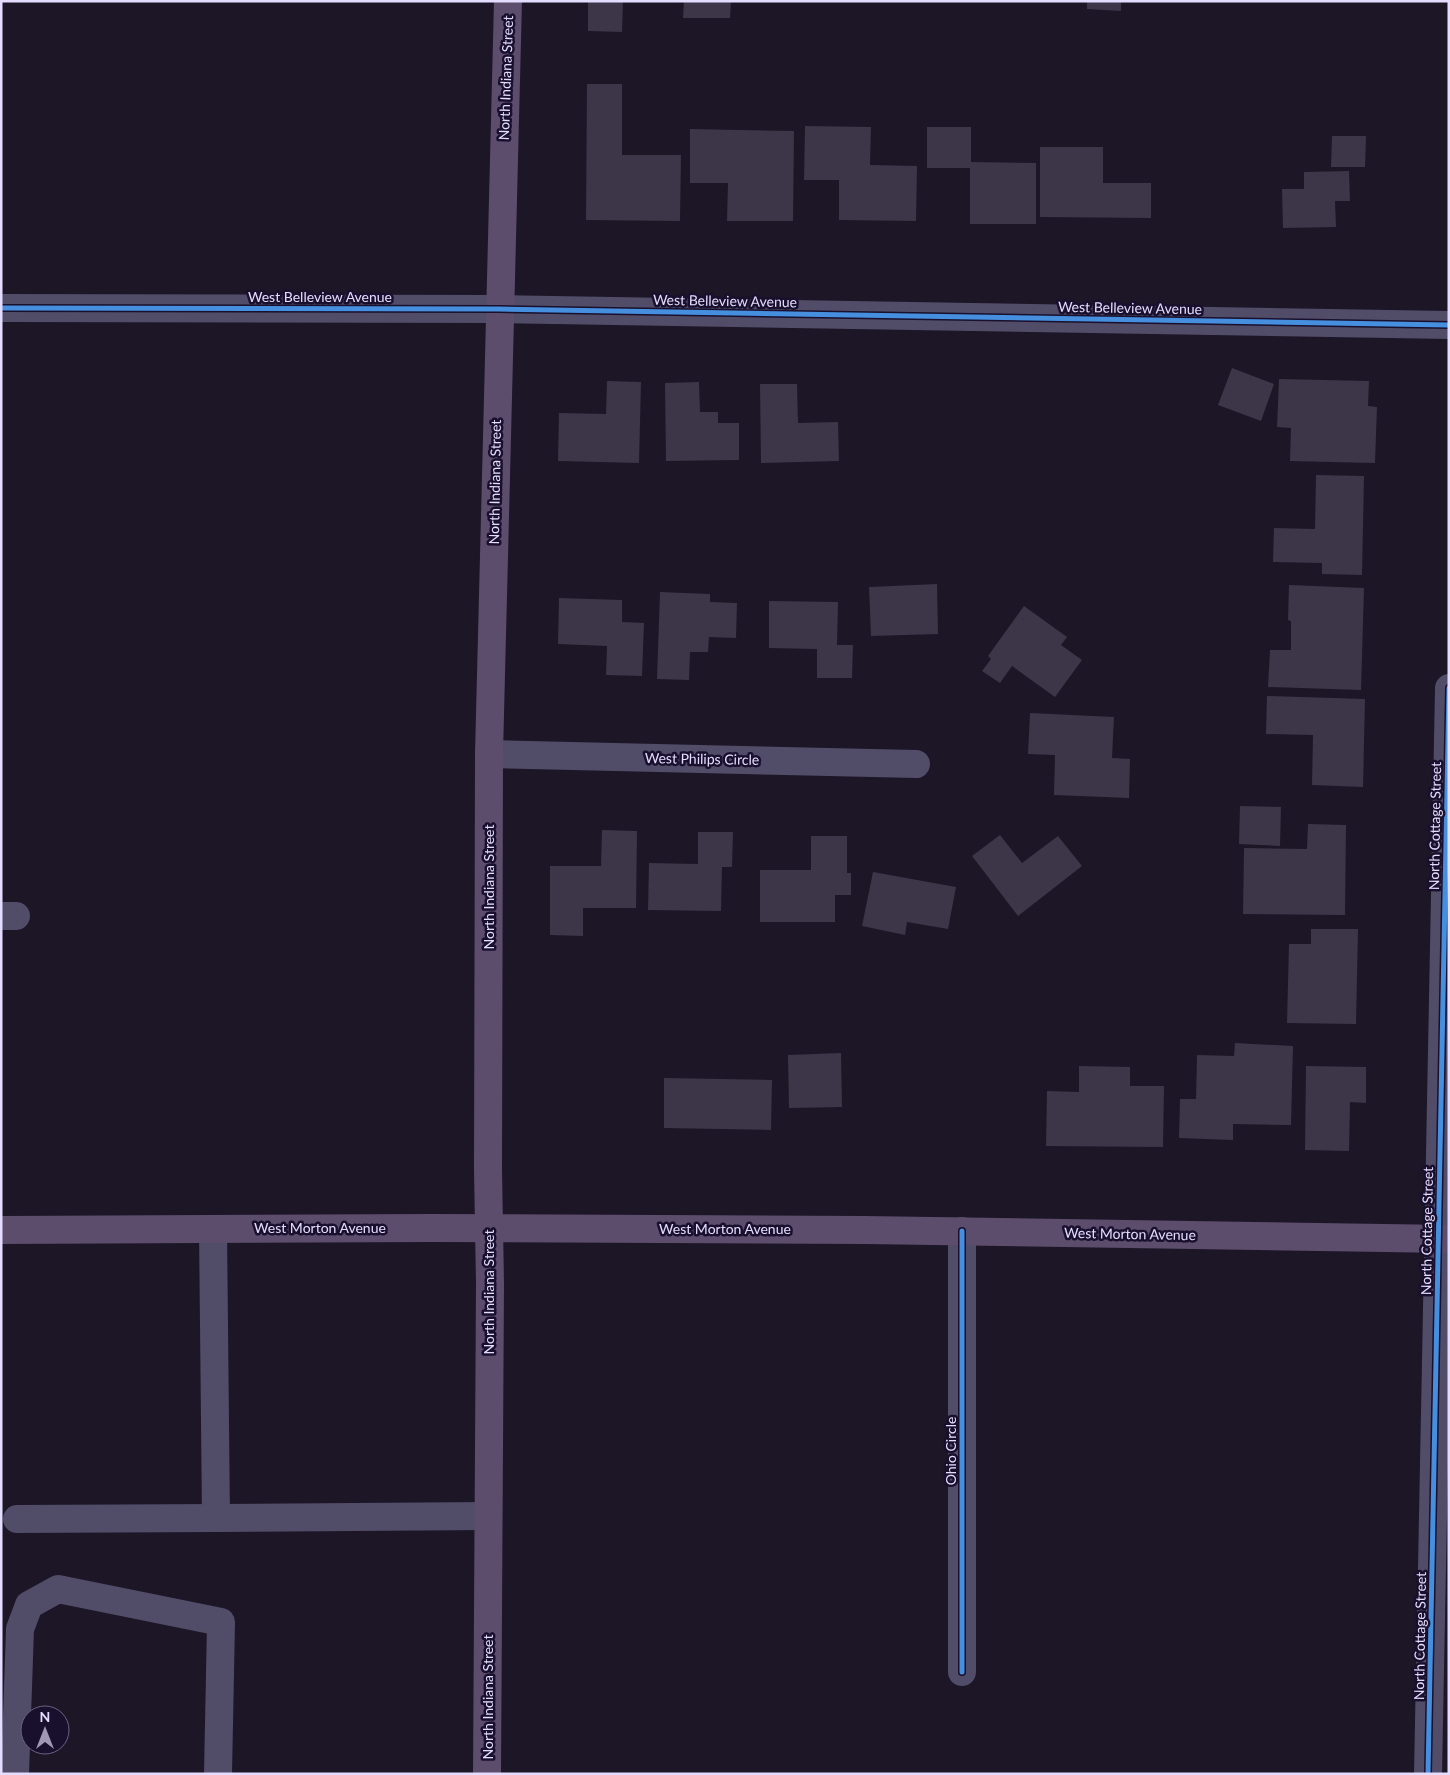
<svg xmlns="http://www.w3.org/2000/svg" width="1450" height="1775" font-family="Lato,sans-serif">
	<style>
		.building { fill: #3c3648 }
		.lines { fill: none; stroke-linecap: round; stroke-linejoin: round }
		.minor { stroke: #514c68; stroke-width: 28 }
		.major { stroke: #5c4d6c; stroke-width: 28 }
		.cycleway-casing { stroke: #19102d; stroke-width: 8 }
		.cycleway { stroke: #468fdf; stroke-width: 5 }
		.labels { text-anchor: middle; stroke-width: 5; stroke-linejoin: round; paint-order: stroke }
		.street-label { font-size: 14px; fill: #e5ddff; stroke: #19102d }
	</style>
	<rect width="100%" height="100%" fill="#1c1627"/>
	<!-- building -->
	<g class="building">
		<path d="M 588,1 L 623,1 L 622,32 L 588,31 Z"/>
		<path d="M 684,1 L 731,1 L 730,18 L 683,18 Z"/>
		<path d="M 1087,1 L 1121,1 L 1121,11 L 1087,9 Z"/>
		<path d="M 587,84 L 622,84 L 622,155 L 681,155 L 680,221 L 586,220 Z"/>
		<path d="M 805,126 L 871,127 L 870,165 L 917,166 L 916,221 L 839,220 L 839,180 L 804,180 Z"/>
		<path d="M 927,127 L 971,127 L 971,162 L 1036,163 L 1036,224 L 970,224 L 970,168 L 927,168 Z"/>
		<path d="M 690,129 L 794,131 L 793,221 L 727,221 L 728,183 L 690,183 Z"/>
		<path d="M 1332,136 L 1366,136 L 1365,167 L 1331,167 Z"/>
		<path d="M 1040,147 L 1103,147 L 1103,183 L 1151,183 L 1151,218 L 1040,217 Z"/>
		<path d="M 1349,171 L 1350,201 L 1335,201 L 1336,227 L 1283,228 L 1282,189 L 1304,189 L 1304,172 Z"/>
		<path d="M 1232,368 L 1274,384 L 1261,421 L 1218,405 Z"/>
		<path d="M 1279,379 L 1369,381 L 1368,406 L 1377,407 L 1375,463 L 1290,461 L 1291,428 L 1277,427 Z"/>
		<path d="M 607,381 L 641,382 L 639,463 L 558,461 L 559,413 L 606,414 Z"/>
		<path d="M 699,382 L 700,412 L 718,412 L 718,423 L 739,423 L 739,460 L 666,461 L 665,383 Z"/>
		<path d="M 760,384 L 797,384 L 798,423 L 838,422 L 839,461 L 761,463 Z"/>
		<path d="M 1316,475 L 1364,476 L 1362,575 L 1322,574 L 1322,563 L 1273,562 L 1274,528 L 1315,529 Z"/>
		<path d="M 937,584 L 938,634 L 871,636 L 869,587 Z"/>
		<path d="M 1289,585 L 1364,588 L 1361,690 L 1268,687 L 1270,650 L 1291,650 L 1291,621 L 1288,620 Z"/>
		<path d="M 660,592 L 710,594 L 710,602 L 737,603 L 736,638 L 709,637 L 708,652 L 690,652 L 689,680 L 657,679 Z"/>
		<path d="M 559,598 L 622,600 L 622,622 L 644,623 L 642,676 L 606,675 L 607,646 L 558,644 Z"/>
		<path d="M 769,601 L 838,602 L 837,645 L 853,645 L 852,678 L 817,678 L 817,649 L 769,648 Z"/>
		<path d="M 1024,606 L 1067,637 L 1061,645 L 1082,660 L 1055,697 L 1012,666 L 1000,683 L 982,671 L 991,659 L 988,656 Z"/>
		<path d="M 1267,696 L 1365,699 L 1363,787 L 1312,785 L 1313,735 L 1266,734 Z"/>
		<path d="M 1030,713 L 1114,717 L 1112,758 L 1130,759 L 1129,798 L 1054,795 L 1055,755 L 1028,754 Z"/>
		<path d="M 1240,806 L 1281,807 L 1280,846 L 1239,844 Z"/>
		<path d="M 1308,824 L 1346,825 L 1345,915 L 1243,914 L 1244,848 L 1307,849 Z"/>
		<path d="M 602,830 L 637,831 L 636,908 L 583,908 L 583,936 L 550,935 L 550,866 L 601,866 Z"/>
		<path d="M 698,832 L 733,832 L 732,867 L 722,867 L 721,911 L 648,910 L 649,863 L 698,864 Z"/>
		<path d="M 1000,835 L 1022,863 L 1058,836 L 1082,866 L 1018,916 L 972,856 Z"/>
		<path d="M 811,836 L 847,836 L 847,873 L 851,873 L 851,895 L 835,895 L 835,922 L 760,922 L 760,870 L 811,870 Z"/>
		<path d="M 873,872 L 956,887 L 948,929 L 907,922 L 905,935 L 862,926 Z"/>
		<path d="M 1311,929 L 1358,929 L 1356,1024 L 1287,1023 L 1289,944 L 1311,944 Z"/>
		<path d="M 1235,1043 L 1293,1046 L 1291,1125 L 1233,1124 L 1233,1140 L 1179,1138 L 1180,1099 L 1196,1099 L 1197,1055 L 1234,1056 Z"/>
		<path d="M 841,1053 L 842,1107 L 789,1108 L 788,1055 Z"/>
		<path d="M 1079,1066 L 1130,1067 L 1130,1086 L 1164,1086 L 1163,1147 L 1046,1146 L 1047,1091 L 1079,1092 Z"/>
		<path d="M 1306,1066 L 1366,1067 L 1366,1103 L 1350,1102 L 1349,1151 L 1305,1150 Z"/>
		<path d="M 664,1078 L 772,1080 L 771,1130 L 664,1128 Z"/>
	</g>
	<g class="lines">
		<!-- minor -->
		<g class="minor">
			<path d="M 1,308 L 499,309 L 1449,325"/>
			<path d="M 489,754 L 916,764"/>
			<path d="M 1,916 L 16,916"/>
			<path d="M 213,1229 L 216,1518 L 488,1516"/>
			<path d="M 962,1231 L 962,1672"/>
			<path d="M 17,1519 L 216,1518"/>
			<path d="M 15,1774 L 20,1629 L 29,1605 L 58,1589 L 221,1622 L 218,1774"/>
			<path d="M 1428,1774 L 1449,688"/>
		</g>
		<!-- major -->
		<g class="major">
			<path d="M 1,1230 L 431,1228 L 865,1230 L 1449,1239"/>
			<path d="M 487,1774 L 490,1284 L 488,1169 L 489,754 L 508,1"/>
		</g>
		<!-- cycleway casing -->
		<g class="cycleway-casing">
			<g id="cycleway">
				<path d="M 1,308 L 499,309 L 1449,325"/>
				<path d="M 962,1231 L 962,1672"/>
				<path d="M 1428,1774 L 1449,688"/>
			</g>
		</g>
		<!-- cycleway -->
		<use href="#cycleway" class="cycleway"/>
	</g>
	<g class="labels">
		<!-- street labels -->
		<g class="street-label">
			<text transform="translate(506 78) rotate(-88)" y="5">North Indiana Street</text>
			<text x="320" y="302">West Belleview Avenue</text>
			<text transform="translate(725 301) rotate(1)" y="5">West Belleview Avenue</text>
			<text transform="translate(1130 308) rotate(1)" y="5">West Belleview Avenue</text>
			<text transform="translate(495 482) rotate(-89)" y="5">North Indiana Street</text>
			<text transform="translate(702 759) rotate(1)" y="5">West Philips Circle</text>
			<text transform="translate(1435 826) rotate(-89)" y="5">North Cottage Street</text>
			<text transform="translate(489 887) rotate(-90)" y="5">North Indiana Street</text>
			<text x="320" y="1233">West Morton Avenue</text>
			<text x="725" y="1234">West Morton Avenue</text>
			<text transform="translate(1427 1231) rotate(-89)" y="5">North Cottage Street</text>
			<text transform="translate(1130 1234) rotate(1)" y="5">West Morton Avenue</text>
			<text transform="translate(489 1292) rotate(-90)" y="5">North Indiana Street</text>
			<text transform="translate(951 1451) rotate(-90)" y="5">Ohio Circle</text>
			<text transform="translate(1420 1636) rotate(-89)" y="5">North Cottage Street</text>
			<text transform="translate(488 1697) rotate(-90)" y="5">North Indiana Street</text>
		</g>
	</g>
	<!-- border -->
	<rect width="1450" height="1775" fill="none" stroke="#e5ddff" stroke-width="5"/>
	<!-- north arrow -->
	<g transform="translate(45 1730)"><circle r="24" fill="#19102d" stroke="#6b6281"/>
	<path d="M0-4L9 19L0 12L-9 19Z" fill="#9f97b3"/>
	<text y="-8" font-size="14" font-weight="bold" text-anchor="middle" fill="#e5ddff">N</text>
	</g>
</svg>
